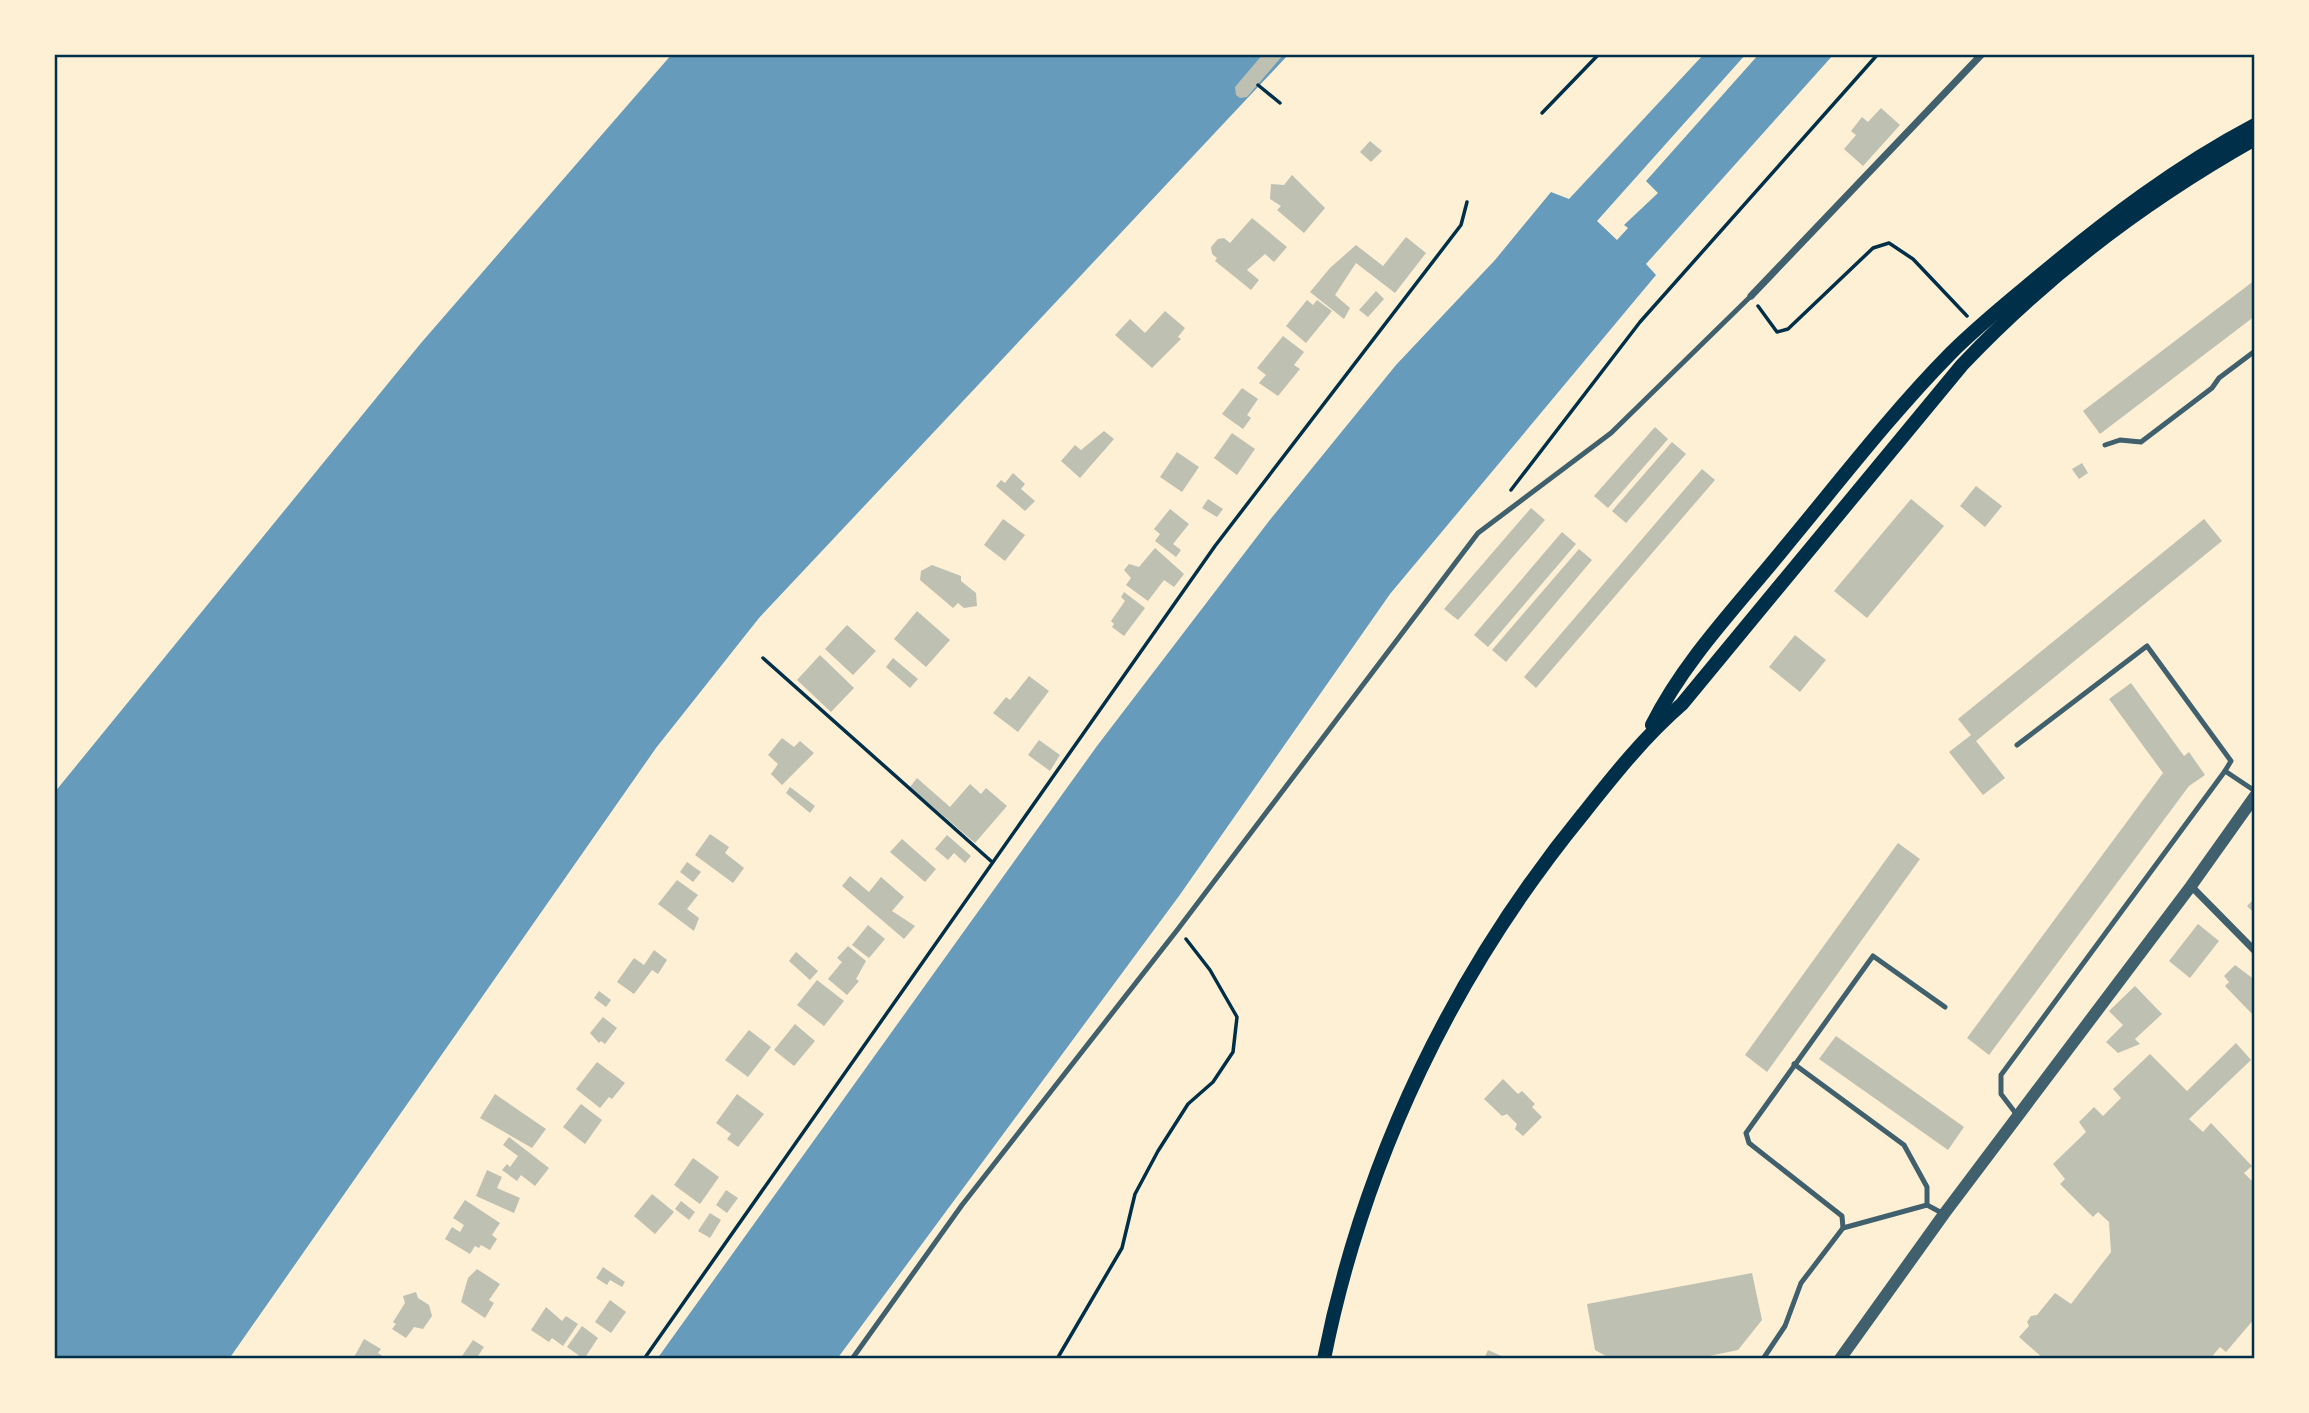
<svg xmlns="http://www.w3.org/2000/svg" width="2309" height="1413" font-family="'Noto Serif',serif">
	<style>
		.water { fill: #669bbc }
		.building { fill: #bec0b2 }
		.lines { fill: none; stroke-linecap: round; stroke-linejoin: round }
		.path { stroke: #003049; stroke-width: 3.5 }
		.service { stroke: #3f606c; stroke-width: 5 }
		.minor { stroke: #3f606c; stroke-width: 7 }
		.tertiary { stroke: #3f606c; stroke-width: 12 }
		.secondary { stroke: #003049; stroke-width: 14 }
		.neatline { fill: none; stroke: #003049; stroke-width: 2.5 }
	</style>
	<rect width="100%" height="100%" fill="#fdf0d5"/>
	<!-- water -->
	<g class="water">
		<path d="M 672,54 L 1289,54 L 759,618 L 656,748 L 229,1359 L 54,1359 L 54,793 L 421,343 Z"/>
		<path d="M 1704,54 L 1746,54 L 1597,221 L 1617,240 L 1628,228 L 1624,225 L 1658,193 L 1646,181 L 1759,54 L 1834,54 L 1646,264 L 1656,275 L 1390,594 L 1179,896 L 837,1359 L 657,1359 L 1097,746 L 1269,521 L 1396,365 L 1495,260 L 1551,192 L 1569,199 Z"/>
	</g>
	<!-- building -->
	<g class="building">
		<path d="M 1263,54 L 1284,54 L 1247,97 L 1240,98 L 1236,95 L 1235,87 Z"/>
		<path d="M 1881,108 L 1900,125 L 1863,166 L 1844,149 L 1856,135 L 1851,131 L 1862,117 L 1868,122 Z"/>
		<path d="M 1370,141 L 1382,151 L 1371,162 L 1360,152 Z"/>
		<path d="M 1292,175 L 1325,208 L 1304,233 L 1277,210 L 1281,206 L 1270,199 L 1271,184 L 1284,185 Z"/>
		<path d="M 1252,218 L 1287,247 L 1274,262 L 1265,254 L 1247,270 L 1259,280 L 1251,290 L 1215,261 L 1217,258 L 1212,254 L 1211,247 L 1218,239 L 1224,238 L 1230,243 Z"/>
		<path d="M 1406,237 L 1426,253 L 1395,293 L 1356,263 L 1335,295 L 1350,308 L 1344,319 L 1310,292 L 1330,268 L 1356,245 L 1383,266 Z"/>
		<path d="M 2255,280 L 2255,316 L 2100,434 L 2083,411 Z"/>
		<path d="M 1376,291 L 1384,299 L 1368,317 L 1359,310 Z"/>
		<path d="M 1307,300 L 1313,305 L 1317,300 L 1332,311 L 1306,343 L 1286,326 Z"/>
		<path d="M 1165,311 L 1185,328 L 1178,337 L 1181,339 L 1152,368 L 1115,335 L 1130,319 L 1145,333 Z"/>
		<path d="M 1283,336 L 1304,352 L 1294,365 L 1300,369 L 1278,396 L 1259,383 L 1266,375 L 1257,368 Z"/>
		<path d="M 1242,388 L 1258,399 L 1247,415 L 1251,418 L 1243,429 L 1222,414 Z"/>
		<path d="M 1655,427 L 1668,439 L 1608,508 L 1594,496 Z"/>
		<path d="M 1104,431 L 1114,439 L 1080,478 L 1061,461 L 1075,445 L 1081,450 Z"/>
		<path d="M 1232,433 L 1255,449 L 1237,475 L 1214,458 Z"/>
		<path d="M 1672,442 L 1686,454 L 1626,523 L 1612,511 Z"/>
		<path d="M 1177,452 L 1199,467 L 1182,492 L 1160,477 Z"/>
		<path d="M 2082,463 L 2088,473 L 2079,479 L 2072,469 Z"/>
		<path d="M 1702,469 L 1715,480 L 1536,688 L 1524,677 Z"/>
		<path d="M 1013,473 L 1025,484 L 1021,489 L 1035,501 L 1025,511 L 996,486 L 1001,480 L 1005,483 Z"/>
		<path d="M 1976,486 L 2002,506 L 1985,527 L 1960,506 Z"/>
		<path d="M 1208,499 L 1223,509 L 1217,517 L 1202,508 Z"/>
		<path d="M 1911,499 L 1944,526 L 1867,618 L 1834,591 Z"/>
		<path d="M 1531,508 L 1545,520 L 1458,620 L 1444,609 Z"/>
		<path d="M 1170,509 L 1189,524 L 1173,544 L 1181,550 L 1176,557 L 1155,541 L 1160,534 L 1154,529 Z"/>
		<path d="M 1003,519 L 1025,535 L 1005,561 L 984,545 Z"/>
		<path d="M 2204,519 L 2222,541 L 1976,741 L 2005,778 L 1983,795 L 1949,752 L 1971,735 L 1958,719 Z"/>
		<path d="M 1562,532 L 1576,544 L 1488,647 L 1474,635 Z"/>
		<path d="M 1155,548 L 1184,574 L 1174,587 L 1164,580 L 1148,601 L 1126,585 L 1131,578 L 1124,570 L 1129,564 L 1139,567 Z"/>
		<path d="M 1579,549 L 1592,560 L 1506,662 L 1492,650 Z"/>
		<path d="M 932,565 L 961,576 L 961,581 L 976,593 L 977,606 L 964,608 L 958,603 L 953,608 L 920,580 L 921,571 Z"/>
		<path d="M 1124,592 L 1145,608 L 1124,636 L 1112,627 L 1114,624 L 1111,621 L 1125,601 L 1121,597 Z"/>
		<path d="M 917,611 L 950,640 L 926,667 L 894,639 Z"/>
		<path d="M 847,625 L 876,651 L 853,675 L 825,649 Z"/>
		<path d="M 1795,635 L 1826,660 L 1800,692 L 1769,667 Z"/>
		<path d="M 820,655 L 854,688 L 831,712 L 797,680 Z"/>
		<path d="M 893,658 L 918,679 L 910,688 L 886,667 Z"/>
		<path d="M 1029,676 L 1049,691 L 1018,732 L 993,713 L 1006,697 L 1010,700 Z"/>
		<path d="M 2131,683 L 2184,756 L 2189,752 L 2205,775 L 2189,786 L 1989,1055 L 1967,1038 L 2163,773 L 2109,699 Z"/>
		<path d="M 782,738 L 794,747 L 800,741 L 814,753 L 782,785 L 771,774 L 778,764 L 768,755 Z"/>
		<path d="M 1039,740 L 1060,755 L 1050,771 L 1028,755 Z"/>
		<path d="M 917,778 L 950,807 L 970,784 L 981,794 L 986,788 L 1007,806 L 975,843 L 910,787 Z"/>
		<path d="M 790,787 L 815,806 L 810,813 L 786,793 Z"/>
		<path d="M 710,834 L 729,847 L 725,853 L 744,868 L 733,883 L 695,855 Z"/>
		<path d="M 947,835 L 971,856 L 965,863 L 954,853 L 948,860 L 935,849 Z"/>
		<path d="M 902,839 L 936,869 L 925,882 L 890,852 Z"/>
		<path d="M 1898,843 L 1920,859 L 1767,1072 L 1745,1055 Z"/>
		<path d="M 687,862 L 701,872 L 693,882 L 680,872 Z"/>
		<path d="M 850,876 L 869,892 L 881,877 L 904,897 L 892,911 L 915,926 L 904,939 L 842,886 Z"/>
		<path d="M 677,880 L 698,895 L 687,909 L 699,918 L 694,931 L 658,904 Z"/>
		<path d="M 2255,898 L 2255,914 L 2247,906 Z"/>
		<path d="M 2198,924 L 2219,941 L 2190,978 L 2169,961 Z"/>
		<path d="M 868,925 L 885,939 L 869,958 L 852,945 Z"/>
		<path d="M 848,946 L 866,961 L 856,979 L 859,981 L 847,995 L 828,979 L 842,962 L 837,958 Z"/>
		<path d="M 654,950 L 667,960 L 658,974 L 652,970 L 634,994 L 617,982 L 634,958 L 644,965 Z"/>
		<path d="M 796,952 L 818,971 L 810,980 L 789,961 Z"/>
		<path d="M 2235,965 L 2255,980 L 2255,1017 L 2225,986 L 2229,982 L 2224,976 Z"/>
		<path d="M 817,980 L 844,1001 L 824,1026 L 797,1005 Z"/>
		<path d="M 2135,986 L 2162,1014 L 2135,1039 L 2140,1044 L 2118,1053 L 2106,1042 L 2123,1025 L 2109,1011 Z"/>
		<path d="M 599,991 L 611,1000 L 606,1007 L 594,998 Z"/>
		<path d="M 603,1017 L 617,1028 L 605,1044 L 601,1041 L 599,1043 L 590,1033 Z"/>
		<path d="M 795,1024 L 815,1041 L 794,1066 L 774,1050 Z"/>
		<path d="M 749,1030 L 771,1047 L 748,1077 L 725,1060 Z"/>
		<path d="M 1836,1036 L 1964,1127 L 1948,1150 L 1819,1059 Z"/>
		<path d="M 2236,1043 L 2251,1060 L 2189,1119 L 2203,1132 L 2211,1123 L 2252,1166 L 2244,1173 L 2255,1184 L 2255,1318 L 2226,1352 L 2220,1347 L 2210,1359 L 2044,1359 L 2019,1337 L 2029,1326 L 2027,1322 L 2031,1316 L 2037,1315 L 2055,1293 L 2071,1304 L 2111,1252 L 2109,1222 L 2098,1212 L 2093,1217 L 2060,1184 L 2065,1179 L 2053,1164 L 2086,1132 L 2079,1122 L 2094,1107 L 2103,1116 L 2121,1098 L 2113,1089 L 2150,1054 L 2187,1091 Z"/>
		<path d="M 597,1062 L 625,1083 L 612,1099 L 609,1097 L 600,1108 L 576,1089 Z"/>
		<path d="M 1503,1079 L 1518,1094 L 1522,1091 L 1535,1104 L 1532,1107 L 1542,1117 L 1523,1136 L 1515,1129 L 1517,1124 L 1507,1114 L 1502,1116 L 1484,1099 Z"/>
		<path d="M 495,1094 L 546,1129 L 532,1148 L 480,1118 Z"/>
		<path d="M 737,1094 L 764,1114 L 738,1147 L 727,1139 L 731,1134 L 716,1123 Z"/>
		<path d="M 581,1104 L 602,1120 L 585,1144 L 563,1127 Z"/>
		<path d="M 509,1137 L 549,1168 L 535,1186 L 521,1175 L 517,1181 L 502,1170 L 507,1164 L 510,1167 L 518,1156 L 503,1145 Z"/>
		<path d="M 693,1158 L 719,1177 L 700,1204 L 674,1185 Z"/>
		<path d="M 487,1170 L 502,1177 L 497,1188 L 520,1198 L 514,1213 L 476,1196 Z"/>
		<path d="M 726,1190 L 738,1198 L 727,1213 L 716,1205 Z"/>
		<path d="M 652,1194 L 674,1212 L 655,1234 L 634,1216 Z"/>
		<path d="M 465,1200 L 500,1223 L 492,1235 L 497,1239 L 490,1250 L 481,1245 L 479,1248 L 475,1246 L 470,1254 L 445,1239 L 452,1227 L 460,1232 L 464,1225 L 453,1218 Z"/>
		<path d="M 681,1201 L 695,1212 L 689,1220 L 675,1209 Z"/>
		<path d="M 710,1213 L 721,1220 L 710,1238 L 698,1231 Z"/>
		<path d="M 603,1267 L 625,1282 L 622,1287 L 610,1280 L 607,1285 L 596,1278 Z"/>
		<path d="M 477,1269 L 500,1284 L 489,1300 L 494,1303 L 485,1318 L 461,1302 L 468,1278 Z"/>
		<path d="M 1752,1273 L 1762,1320 L 1738,1350 L 1695,1359 L 1611,1359 L 1595,1350 L 1587,1304 Z"/>
		<path d="M 416,1292 L 418,1298 L 429,1305 L 432,1316 L 423,1329 L 414,1327 L 406,1338 L 392,1329 L 396,1324 L 393,1322 L 405,1303 L 403,1296 Z"/>
		<path d="M 610,1300 L 626,1312 L 611,1333 L 595,1322 Z"/>
		<path d="M 546,1307 L 562,1321 L 566,1316 L 578,1324 L 563,1346 L 552,1338 L 549,1342 L 531,1330 Z"/>
		<path d="M 582,1326 L 598,1338 L 584,1359 L 567,1347 Z"/>
		<path d="M 364,1339 L 381,1349 L 378,1353 L 387,1359 L 353,1359 Z"/>
		<path d="M 473,1340 L 484,1347 L 476,1359 L 460,1359 Z"/>
		<path d="M 1488,1350 L 1508,1359 L 1484,1359 Z"/>
	</g>
	<g class="lines">
		<!-- path -->
		<g class="path">
			<path d="M 1258,85 L 1280,103"/>
			<path d="M 1542,113 L 1599,54"/>
			<path d="M 1758,306 L 1777,332 L 1788,329 L 1873,248 L 1889,243 L 1913,259 L 1967,316"/>
			<path d="M 1511,490 L 1640,322 L 1878,54"/>
			<path d="M 763,658 L 991,861"/>
			<path d="M 644,1359 L 1215,546 L 1461,225 L 1467,202"/>
			<path d="M 1057,1359 L 1122,1248 L 1135,1194 L 1158,1151 L 1188,1104 L 1213,1082 L 1233,1052 L 1237,1017 L 1210,970 L 1186,939"/>
			<path d="M 2253,1359 L 2255,1357"/>
		</g>
		<!-- service -->
		<g class="service">
			<path d="M 2105,445 L 2120,440 L 2141,442 L 2212,388 L 2219,378 L 2255,351"/>
			<path d="M 2017,745 L 2147,646 L 2231,761 L 2225,771 L 2255,791"/>
			<path d="M 1794,1064 L 1904,1145 L 1927,1187 L 1927,1205"/>
			<path d="M 2017,1115 L 2001,1094 L 2001,1075 L 2225,771"/>
			<path d="M 1843,1228 L 1842,1216 L 1749,1143 L 1746,1133 L 1873,956 L 1945,1007"/>
			<path d="M 852,1359 L 962,1205 L 1178,929 L 1478,533 L 1611,433 L 1751,296"/>
			<path d="M 1763,1359 L 1785,1326 L 1801,1283 L 1843,1228 L 1927,1205 L 1942,1213"/>
		</g>
		<!-- minor -->
		<g class="minor">
			<path d="M 1751,296 L 1982,54"/>
			<path d="M 2191,886 L 2255,951"/>
		</g>
		<!-- tertiary -->
		<path class="tertiary" d="M 1840,1359 L 1944,1214 L 2191,886 L 2255,796"/>
		<!-- secondary -->
		<g class="secondary">
			<path d="M 1652,725 C 1685,659 1739,604 1785,547 C 1839,482 1891,414 1950,354 C 1978,326 2008,302 2038,277 C 2106,220 2177,166 2255,125"/>
			<path d="M 1324,1359 C 1364,1158 1454,972 1583,814 C 1614,775 1644,737 1682,704 L 1962,365 C 2047,275 2147,200 2255,139"/>
		</g>
	</g>
	<!-- border -->
	<rect width="2309" height="1413" fill="none" stroke="#fdf0d5" stroke-width="112"/>
	<rect x="56" y="56" width="2197" height="1301" class="neatline"/>
</svg>
